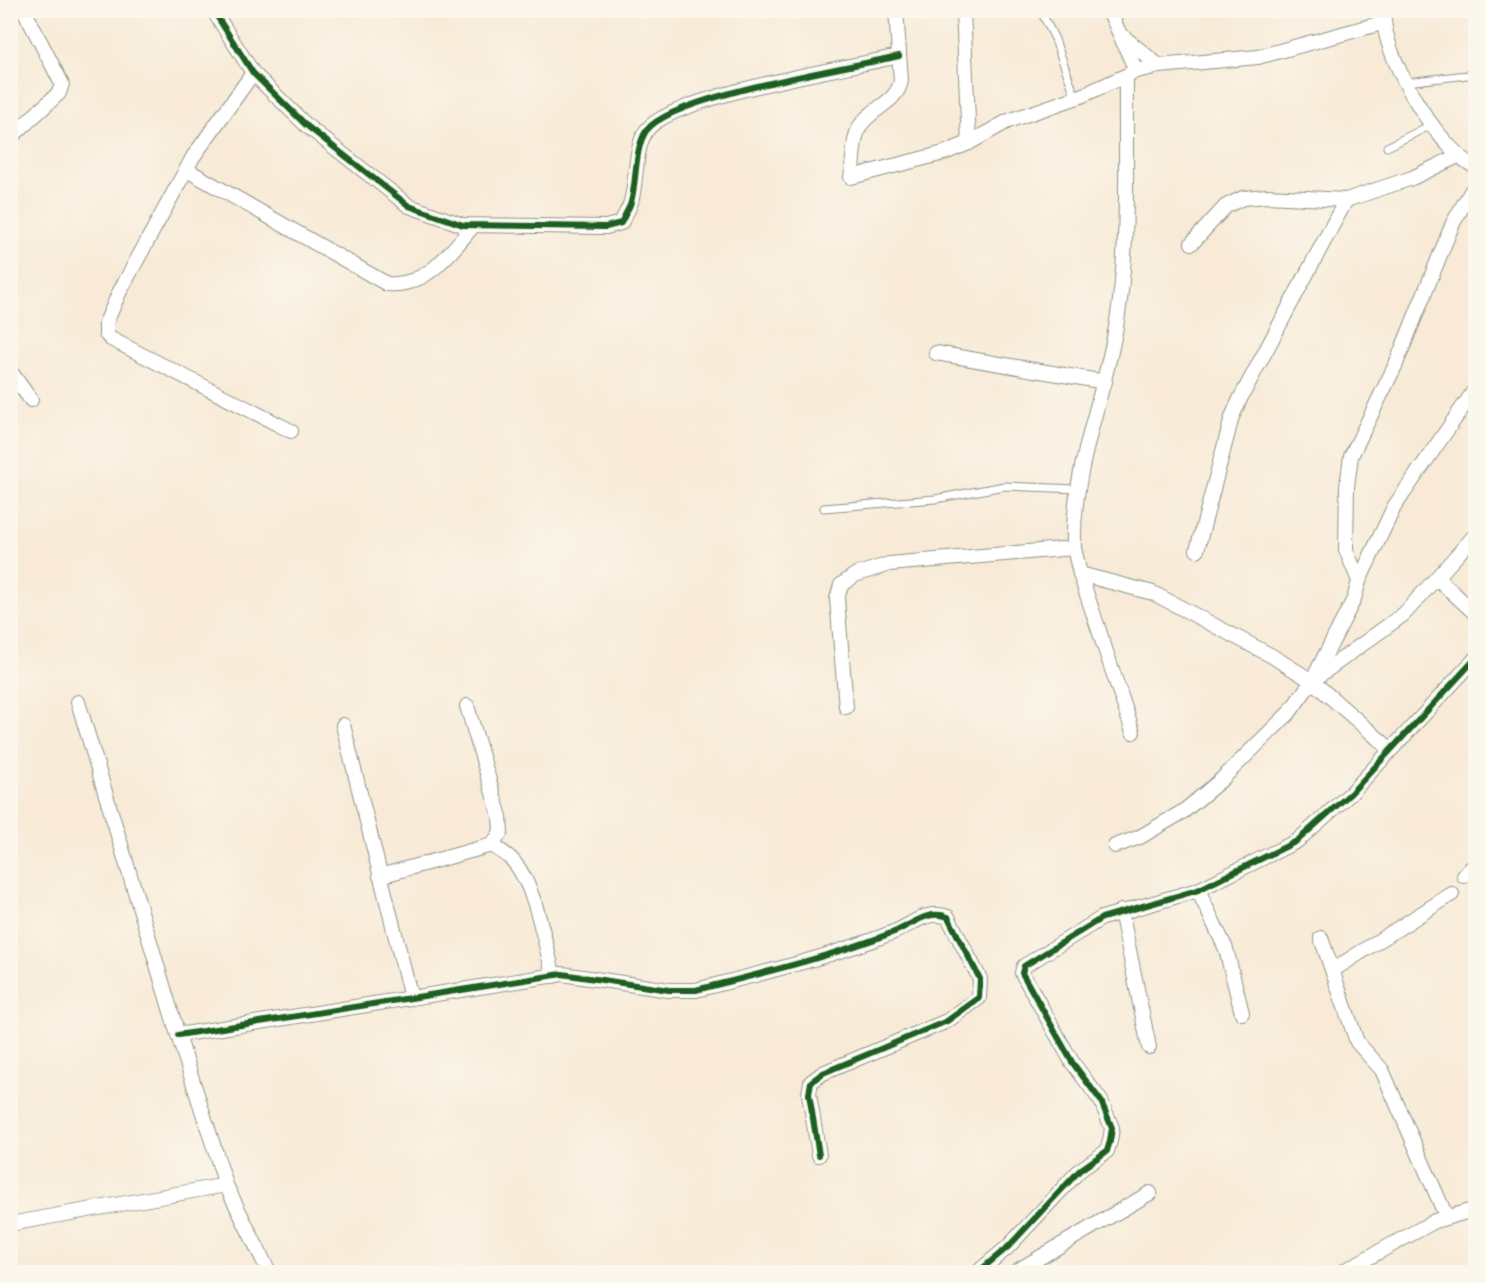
<svg xmlns="http://www.w3.org/2000/svg" width="1486" height="1283" font-family="Mynerve,sans-serif">
	<style>
		.lines { fill: none; stroke-linecap: round; stroke-linejoin: round }
		.lane-casing { stroke: #8c9486; stroke-width: 9 }
		.street-casing { stroke: #8c9486; stroke-width: 16 }
		.lane { stroke: #fff; stroke-width: 7 }
		.street { stroke: #fff; stroke-width: 14 }
		.cycleway-casing { stroke: #fbf7ec; stroke-width: 10 }
		.cycleway { stroke: #1b5e20; stroke-width: 6 }
	</style>
	<rect width="100%" height="100%" fill="#fbf7ec"/>
	<filter id="ink" filterUnits="userSpaceOnUse"><feTurbulence type="fractalNoise" baseFrequency=".0167" numOctaves="2"/><feDisplacementMap in="SourceGraphic" scale="12" xChannelSelector="R" yChannelSelector="G"/><feConvolveMatrix kernelMatrix="1 2 1 2 8 2 1 2 1" color-interpolation-filters="sRGB"/></filter>
	<filter id="wash" filterUnits="userSpaceOnUse"><feTurbulence type="fractalNoise" baseFrequency=".008" numOctaves="4" result="noise"/><feDisplacementMap in="SourceGraphic" scale="24" xChannelSelector="R" yChannelSelector="G"/><feGaussianBlur stdDeviation="1.35" result="paint"/><feColorMatrix in="noise" values="0 0 0 0 0 0 0 0 0 0 0 0 0 0 0 0 0 1.4 0 .05"/><feComposite in="paint" operator="in"/></filter>
	<g filter="url(#wash)">
		<rect width="100%" height="100%" fill="#f8ead7"/>
	</g>
	<g filter="url(#ink)">
		<g class="lines">
			<!-- lane casing -->
			<g class="lane-casing">
				<g id="lane">
					<path d="M 1040,10 L 1054,37 L 1076,98"/>
					<path d="M 1406,82 L 1476,74"/>
					<path d="M 1387,147 L 1433,124"/>
					<path d="M 824,508 L 935,499 L 1004,486 L 1078,489"/>
				</g>
			</g>
			<!-- street casing -->
			<g class="street-casing">
				<g id="street">
					<path d="M 213,10 L 253,73 L 307,126 L 409,206 L 463,225 L 606,227 L 621,223 C 624,216 629,209 631,202 C 637,181 634,150 646,131 C 670,96 852,67 899,56"/>
					<path d="M 896,10 L 901,81 C 896,104 872,107 860,126 C 852,140 854,161 851,177 L 944,153 L 969,143 L 1008,121 L 1081,96 L 1136,71 L 1159,66 L 1258,57 L 1382,23"/>
					<path d="M 963,10 L 969,143"/>
					<path d="M 1109,10 L 1136,71"/>
					<path d="M 1384,10 C 1379,52 1438,150 1476,167"/>
					<path d="M 1121,35 L 1159,66"/>
					<path d="M 253,73 L 193,157 L 119,293 L 106,323 L 106,334 L 111,339 L 291,431"/>
					<path d="M 10,138 L 59,93 L 62,84 L 24,10"/>
					<path d="M 187,170 L 387,284 C 426,288 450,253 473,226"/>
					<path d="M 1192,243 L 1226,206 L 1243,198 L 1267,196 L 1346,200 L 1412,178 L 1458,156"/>
					<path d="M 936,353 L 1105,382"/>
					<path d="M 10,371 L 31,400"/>
					<path d="M 1074,548 L 1080,574 L 1133,732"/>
					<path d="M 1197,550 L 1232,417 L 1240,399 L 1346,200"/>
					<path d="M 1080,574 L 1153,593 L 1272,656 L 1312,681 L 1390,749"/>
					<path d="M 1437,578 L 1476,614"/>
					<path d="M 1359,581 L 1394,507 L 1476,388"/>
					<path d="M 1313,680 L 1404,614 L 1476,534"/>
					<path d="M 78,702 L 178,1035 L 226,1185 L 269,1272"/>
					<path d="M 846,707 L 837,599 L 841,585 L 855,575 L 889,564 L 1074,548 C 1071,470 1105,397 1117,321 C 1130,241 1125,157 1126,76"/>
					<path d="M 343,725 L 411,998"/>
					<path d="M 492,845 C 499,850 508,855 514,862 C 536,888 544,942 554,976"/>
					<path d="M 1115,846 L 1140,837 L 1184,811 L 1221,780 L 1289,713 L 1312,681 L 1354,599 L 1359,581 L 1346,550 L 1347,486 L 1351,456 L 1396,364 L 1453,223 L 1476,183"/>
					<path d="M 380,876 L 492,845 L 501,832 L 500,817 L 467,706"/>
					<path d="M 1464,876 L 1476,863"/>
					<path d="M 1198,890 L 1226,949 L 1242,1013"/>
					<path d="M 1121,911 L 1149,1047"/>
					<path d="M 1321,938 L 1357,1042 L 1382,1070 L 1446,1216"/>
					<path d="M 1333,970 L 1452,894"/>
					<path d="M 178,1035 L 562,974 L 669,990 L 696,990 C 763,973 830,957 894,932 C 913,924 928,909 948,917 L 980,979 L 979,998 L 947,1021 L 823,1073 L 811,1082 L 809,1094 L 819,1155"/>
					<path d="M 10,1224 L 226,1185"/>
					<path d="M 978,1272 L 1008,1247 L 1080,1170 L 1107,1151 L 1110,1141 L 1112,1128 L 1101,1101 L 1072,1062 L 1022,973 L 1024,966 L 1102,918 L 1198,890 L 1297,841 L 1351,793 L 1476,658"/>
					<path d="M 1015,1272 L 1150,1193"/>
					<path d="M 1342,1272 L 1435,1221 L 1476,1209"/>
				</g>
			</g>
			<!-- lane -->
			<use href="#lane" class="lane"/>
			<!-- street -->
			<use href="#street" class="street"/>
			<!-- cycleway casing -->
			<g class="cycleway-casing">
				<g id="cycleway">
					<path d="M 213,10 L 253,73 L 307,126 L 409,206 L 463,225 L 606,227 L 621,223 C 624,216 629,209 631,202 C 637,181 634,150 646,131 C 670,96 852,67 899,56"/>
					<path d="M 178,1035 L 562,974 L 669,990 L 696,990 C 763,973 830,957 894,932 C 913,924 928,909 948,917 L 980,979 L 979,998 L 947,1021 L 823,1073 L 811,1082 L 809,1094 L 819,1155"/>
					<path d="M 978,1272 L 1008,1247 L 1080,1170 L 1107,1151 L 1110,1141 L 1112,1128 L 1101,1101 L 1072,1062 L 1022,973 L 1024,966 L 1102,918 L 1198,890 L 1297,841 L 1351,793 L 1476,658"/>
				</g>
			</g>
			<!-- cycleway -->
			<use href="#cycleway" class="cycleway"/>
		</g>
	</g>
	<!-- margin -->
	<rect width="1486" height="1283" fill="none" stroke="#fbf7ec" stroke-width="36"/>
</svg>
